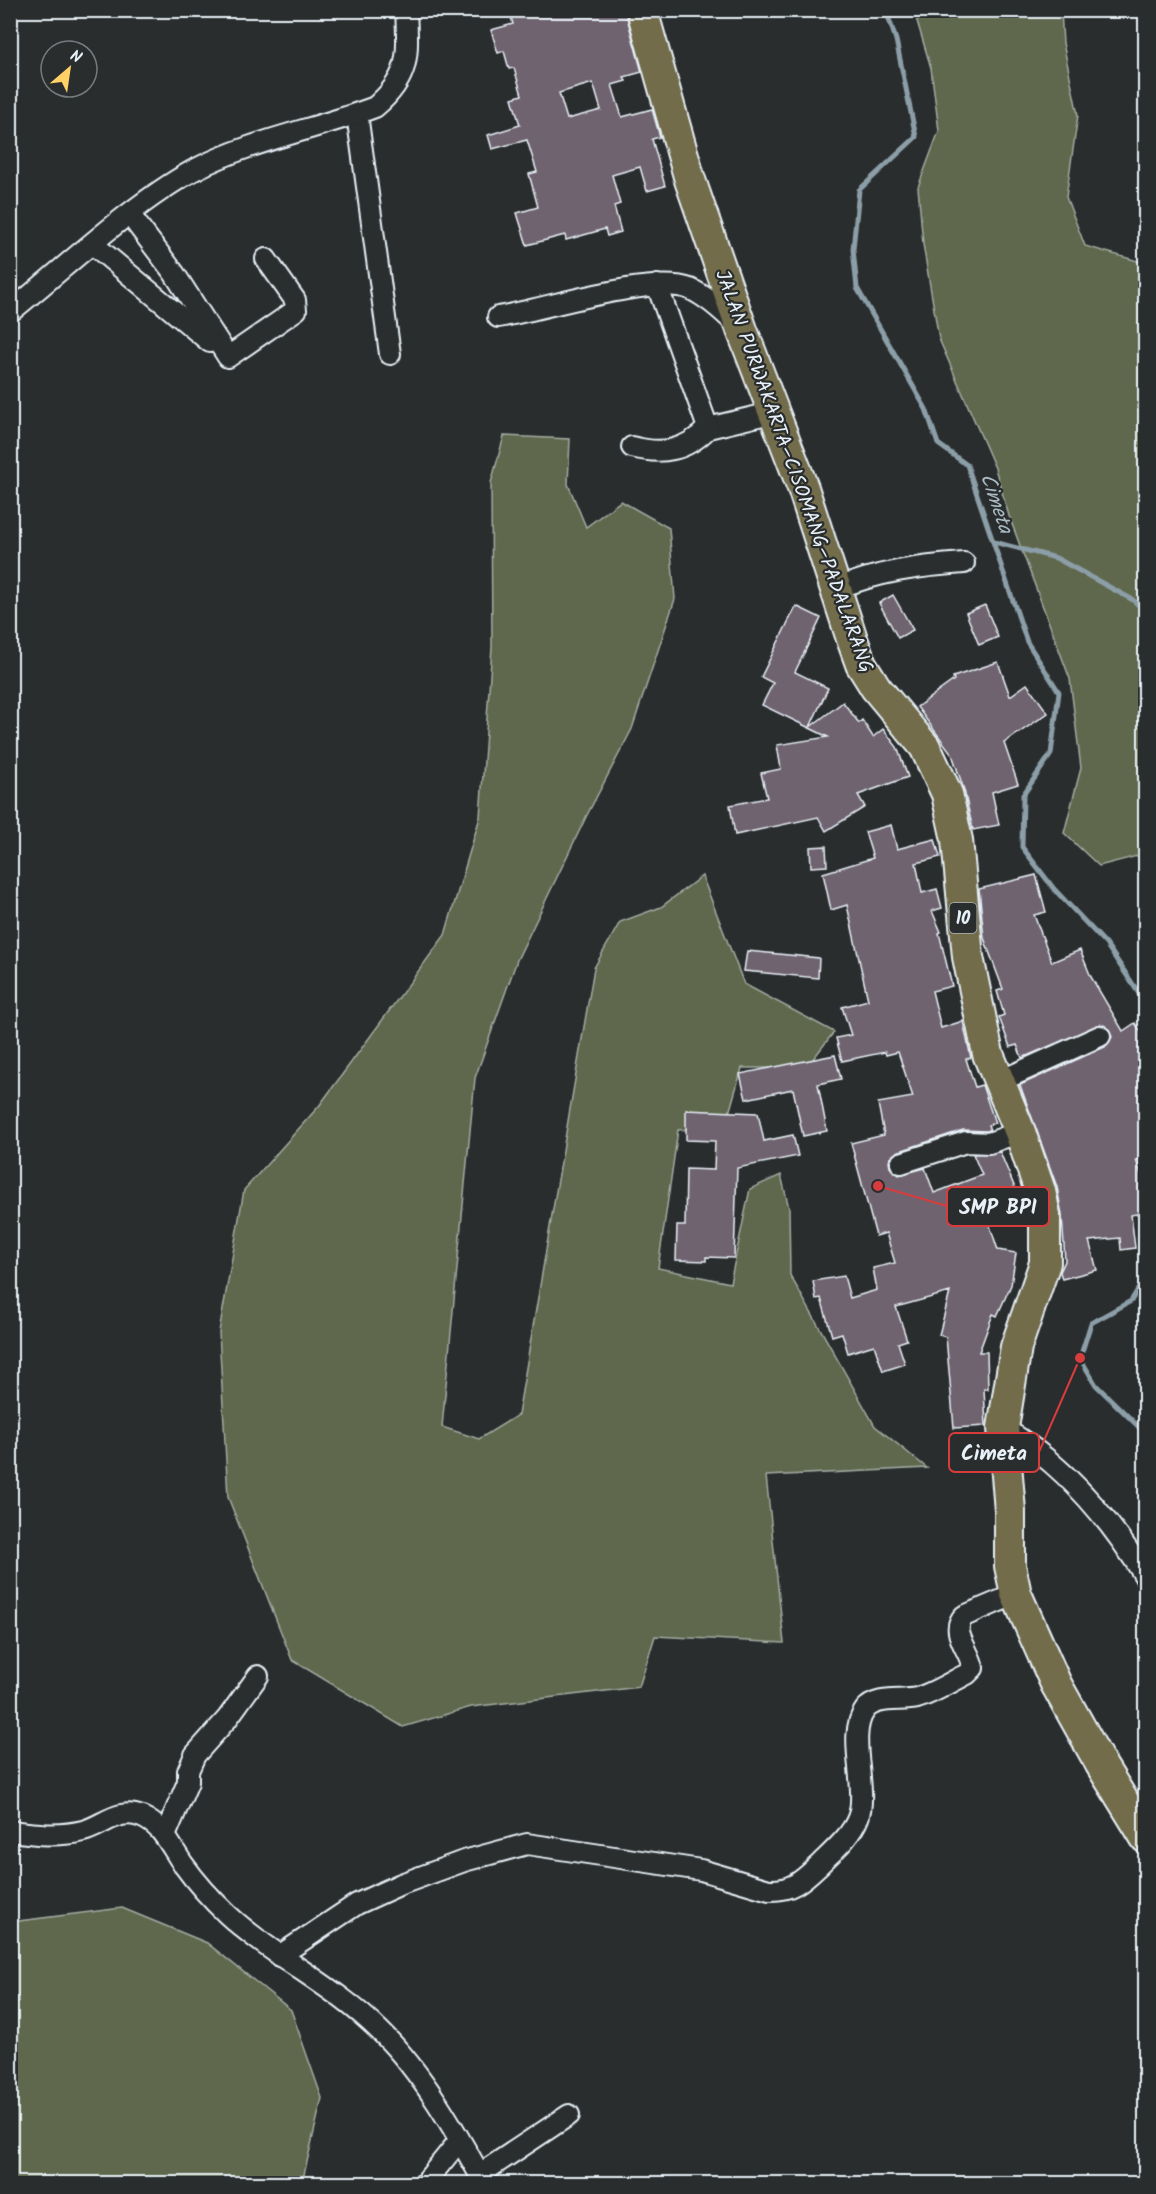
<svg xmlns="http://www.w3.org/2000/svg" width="1156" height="2194" font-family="Kalam,sans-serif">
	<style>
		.green { fill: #5f684e; stroke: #a4aca3; stroke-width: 1.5 }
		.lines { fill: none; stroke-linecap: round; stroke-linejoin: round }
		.stream { stroke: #8c9fa8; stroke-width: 5 }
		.building { fill: #706370; stroke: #e8f1f8; stroke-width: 1.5; fill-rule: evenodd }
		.minor-casing { stroke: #e8f1f8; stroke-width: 24 }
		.highway-casing { stroke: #e8f1f8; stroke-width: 34 }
		.minor { stroke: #2a2d2e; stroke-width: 20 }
		.highway { stroke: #726c4b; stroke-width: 30 }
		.labels { text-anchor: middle; stroke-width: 4.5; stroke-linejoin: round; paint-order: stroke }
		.shield { fill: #2a2d2e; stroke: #afb6bb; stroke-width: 1.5 }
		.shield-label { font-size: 18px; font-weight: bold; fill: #e8f1f8 }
		.street-label { font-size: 20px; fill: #e8f1f8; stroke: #2a2d2e }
		.water-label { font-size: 21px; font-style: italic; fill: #aabac3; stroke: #2a2d2e }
		.leader { fill: none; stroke: #d83c3d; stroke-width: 2 }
		.callout-dot { fill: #d83c3d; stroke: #2a2d2e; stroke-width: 2 }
		.callout { fill: #2a2d2e; stroke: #d83c3d; stroke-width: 2 }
		.callout-label { font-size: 21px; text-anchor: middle; font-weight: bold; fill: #e8f1f8 }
	</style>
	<rect width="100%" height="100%" fill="#2a2d2e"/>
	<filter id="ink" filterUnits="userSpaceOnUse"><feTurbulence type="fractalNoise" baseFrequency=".0167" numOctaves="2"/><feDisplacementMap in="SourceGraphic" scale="12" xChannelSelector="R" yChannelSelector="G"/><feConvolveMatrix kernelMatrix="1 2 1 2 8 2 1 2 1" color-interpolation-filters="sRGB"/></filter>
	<g filter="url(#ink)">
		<!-- green -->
		<g class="green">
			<path d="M 914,11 L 1061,11 L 1063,43 L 1078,115 L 1066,197 L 1085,246 L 1145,263 L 1145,854 L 1099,866 L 1064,833 L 1081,768 L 1070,679 L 1009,516 L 995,468 L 939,339 L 923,244 L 918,187 L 939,131 L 931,68 Z"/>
			<path d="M 504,436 L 570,439 L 568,484 L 586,527 L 621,501 L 669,528 L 675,599 L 632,729 L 586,817 L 517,960 L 475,1078 L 442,1427 L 479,1439 L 518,1415 L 594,968 L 620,922 L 661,907 L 702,876 L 744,984 L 834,1032 L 806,1068 L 742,1068 L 725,1127 L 678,1130 L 658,1268 L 730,1283 L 750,1189 L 781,1175 L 789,1208 L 790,1275 L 875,1426 L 927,1468 L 766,1476 L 784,1643 L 655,1636 L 639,1687 L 471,1707 L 403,1727 L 292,1660 L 228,1497 L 219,1332 L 244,1190 L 319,1106 L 445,935 L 480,817 L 492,647 L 491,483 Z"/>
			<path d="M 122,1908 L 207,1943 L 291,2010 L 322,2098 L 302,2183 L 11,2183 L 11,1922 Z"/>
		</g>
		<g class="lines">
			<!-- stream -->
			<g class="stream">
				<path d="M 886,10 L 896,40 L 916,137 L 859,190 L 853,249 L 857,288 L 926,409 L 938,444 L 967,465 L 1027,642 L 1059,692 L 1051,754 L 1023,795 L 1022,847 L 1054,889 L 1106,944 L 1146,1004"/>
				<path d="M 994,542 L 1056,558 L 1133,600 L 1146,612"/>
				<path d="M 1146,1276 L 1131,1301 L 1091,1323 L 1080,1358 L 1096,1385 L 1146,1434"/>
			</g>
		</g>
		<!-- building -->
		<g class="building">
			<path d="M 509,10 L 625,10 L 642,72 L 624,77 L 626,81 L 612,85 L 622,117 L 652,109 L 660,137 L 652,139 L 665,186 L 647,191 L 640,167 L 612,175 L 620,204 L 614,206 L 621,232 L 607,236 L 605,229 L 566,240 L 565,235 L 527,245 L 517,213 L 538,207 L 529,174 L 537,172 L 527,140 L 492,149 L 488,135 L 520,125 L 512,98 L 522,95 L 514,68 L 509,69 L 504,51 L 498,53 L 491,30 L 513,24 ZM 593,83 L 601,110 L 567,119 L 559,93 Z"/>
			<path d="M 893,595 L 913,630 L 898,638 L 879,603 Z"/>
			<path d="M 985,605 L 998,637 L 979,645 L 966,613 Z"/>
			<path d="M 796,606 L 821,618 L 795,672 L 828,688 L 810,727 L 843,702 L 859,723 L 862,720 L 873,737 L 883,729 L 897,747 L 908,777 L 858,795 L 865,807 L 826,831 L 818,817 L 735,835 L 730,805 L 767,798 L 761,773 L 781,769 L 777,745 L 828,737 L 762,705 L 773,683 L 761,677 Z"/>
			<path d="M 998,662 L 1010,696 L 1027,684 L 1048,713 L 1004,743 L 1018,784 L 992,792 L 999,825 L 973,830 L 964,790 L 952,754 L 917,707 L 954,680 L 953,677 Z"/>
			<path d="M 891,825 L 897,849 L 935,839 L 940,857 L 916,863 L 922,893 L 937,889 L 942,908 L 932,911 L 941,932 L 939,933 L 952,986 L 932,991 L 941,1028 L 963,1021 L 971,1058 L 966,1059 L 975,1087 L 982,1085 L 995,1123 L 988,1125 L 990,1130 L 987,1131 L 963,1130 L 897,1152 L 889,1160 L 890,1167 L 899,1175 L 925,1168 L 934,1193 L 982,1175 L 973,1154 L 1000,1152 L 1017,1193 L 1020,1210 L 988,1220 L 998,1250 L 1016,1253 L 1011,1285 L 997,1316 L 993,1314 L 979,1352 L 987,1352 L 988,1389 L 984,1389 L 986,1426 L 954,1428 L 946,1337 L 939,1335 L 950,1292 L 896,1307 L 907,1340 L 898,1343 L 905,1364 L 883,1371 L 874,1345 L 848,1353 L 842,1333 L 832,1336 L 821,1298 L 816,1299 L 813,1281 L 844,1276 L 850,1298 L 877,1290 L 873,1268 L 895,1263 L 886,1233 L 876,1236 L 851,1143 L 884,1135 L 878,1103 L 913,1097 L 898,1052 L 886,1055 L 885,1052 L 842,1061 L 836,1038 L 851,1035 L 842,1007 L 868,1000 L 847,905 L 831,910 L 823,873 L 873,858 L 865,832 Z"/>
			<path d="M 826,846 L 827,866 L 811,867 L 810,847 Z"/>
			<path d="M 1036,875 L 1046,912 L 1034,915 L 1052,962 L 1080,950 L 1091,977 L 1123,1031 L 1135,1023 L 1146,1039 L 1146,1159 L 1136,1160 L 1146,1188 L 1146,1212 L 1131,1215 L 1135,1248 L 1121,1250 L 1120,1238 L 1089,1241 L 1097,1270 L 1062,1279 L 1060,1272 L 1065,1261 L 1062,1215 L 1057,1187 L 1020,1085 L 1105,1047 L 1112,1037 L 1107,1027 L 1101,1024 L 1022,1058 L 1017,1045 L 1010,1047 L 999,1017 L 1004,1015 L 997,991 L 1003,989 L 984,938 L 979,889 Z"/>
			<path d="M 747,951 L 819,958 L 818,978 L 744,971 Z"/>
			<path d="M 835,1055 L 841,1079 L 818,1084 L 827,1131 L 803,1136 L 793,1089 L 746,1099 L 740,1074 Z"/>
			<path d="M 686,1110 L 758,1113 L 764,1141 L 793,1135 L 798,1156 L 737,1168 L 734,1258 L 706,1257 L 706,1261 L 676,1260 L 677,1226 L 685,1226 L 686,1169 L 714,1170 L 715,1141 L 686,1140 Z"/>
		</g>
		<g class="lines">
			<!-- minor casing -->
			<g class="minor-casing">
				<g id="minor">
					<path d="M 357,114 L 390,354"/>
					<path d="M 130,215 L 174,273 L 228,357 L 296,310 L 295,300 L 266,259"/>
					<path d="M 94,245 L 210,342"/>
					<path d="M 10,312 C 66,267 132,204 194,170 C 249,141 317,129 375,107 C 411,76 408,55 406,10"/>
					<path d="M 498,317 C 542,310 652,274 690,289 C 708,297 724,312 738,326"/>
					<path d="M 708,428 L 775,412"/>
					<path d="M 632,447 C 662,455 686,451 708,428 L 657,285"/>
					<path d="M 836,589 C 877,572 919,566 964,563"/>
					<path d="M 998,1082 L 1100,1036"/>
					<path d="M 901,1163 L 966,1142 L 989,1143 L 1020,1132"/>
					<path d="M 1003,1428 C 1063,1463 1110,1519 1146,1578"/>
					<path d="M 10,1831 C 35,1834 58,1837 83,1831 C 103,1826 119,1807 142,1817 C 163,1826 171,1847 183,1864 C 196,1882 212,1900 228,1915 C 275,1958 335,1986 380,2031 C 423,2073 456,2132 485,2184"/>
					<path d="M 165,1836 L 188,1782 L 188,1771 L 195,1755 L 227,1719 L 258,1676"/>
					<path d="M 279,1956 L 357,1904 L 401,1884 L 464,1861 L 527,1844 L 701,1870 L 769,1890 C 793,1891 804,1879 820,1864 C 833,1851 851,1836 858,1818 C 869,1789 846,1735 865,1710 C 876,1696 901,1702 917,1698 C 934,1693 951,1682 967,1674 L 973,1668 C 970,1650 949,1631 964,1616 L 1016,1594"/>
					<path d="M 480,2174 L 569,2115"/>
					<path d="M 424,2184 L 459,2141"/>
				</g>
			</g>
			<!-- highway casing -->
			<g class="highway-casing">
				<path id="highway" d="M 642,10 L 690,180 L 742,330 L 803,488 L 852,639 L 861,664 L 876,688 L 925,747 L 947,794 L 957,840 L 968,957 L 988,1054 L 1020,1132 L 1040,1191 L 1045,1215 L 1045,1263 L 1016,1347 L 1003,1428 L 1010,1511 L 1010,1566 L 1016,1594 L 1056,1684 L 1100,1763 L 1146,1838"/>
			</g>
			<!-- minor -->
			<use href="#minor" class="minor"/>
			<!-- highway -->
			<use href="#highway" class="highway"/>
		</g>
	</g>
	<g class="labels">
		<!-- shield labels -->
		<rect class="shield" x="949.5" y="903" width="27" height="30" rx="4.5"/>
		<g class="shield-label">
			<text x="963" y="924">10</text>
		</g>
		<!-- street labels -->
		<g class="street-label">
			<text transform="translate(795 471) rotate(70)" y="7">JALAN PURWAKARTA–CISOMANG–PADALARANG</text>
		</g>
		<!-- water labels -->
		<g class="water-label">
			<text transform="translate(997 503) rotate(71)" y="7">Cimeta</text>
		</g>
	</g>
	<!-- callouts -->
	<path class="leader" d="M878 1186L947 1206M1080 1358L1039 1452"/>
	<g class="callout-dot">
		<circle cx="878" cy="1186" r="6"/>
		<circle cx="1080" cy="1358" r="6"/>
	</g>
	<g class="callout">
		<rect x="947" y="1187" width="102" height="39" rx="6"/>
		<rect x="949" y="1433" width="90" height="39" rx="6"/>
	</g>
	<g class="callout-label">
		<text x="998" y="1214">SMP BPI</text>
		<text x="994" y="1460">Cimeta</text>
	</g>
	<!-- margin -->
	<rect width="1156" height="2194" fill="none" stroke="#2a2d2e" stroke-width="36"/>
	<rect x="18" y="18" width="1120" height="2158" fill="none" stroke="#e8f1f8" stroke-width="2" filter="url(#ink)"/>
	<!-- north arrow -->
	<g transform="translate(69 69) rotate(29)"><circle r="28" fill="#2a2d2e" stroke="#767b7f" stroke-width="1.5"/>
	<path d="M0-4.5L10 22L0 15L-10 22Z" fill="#ffd166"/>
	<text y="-9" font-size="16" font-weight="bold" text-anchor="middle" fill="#e8f1f8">N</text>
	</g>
</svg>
